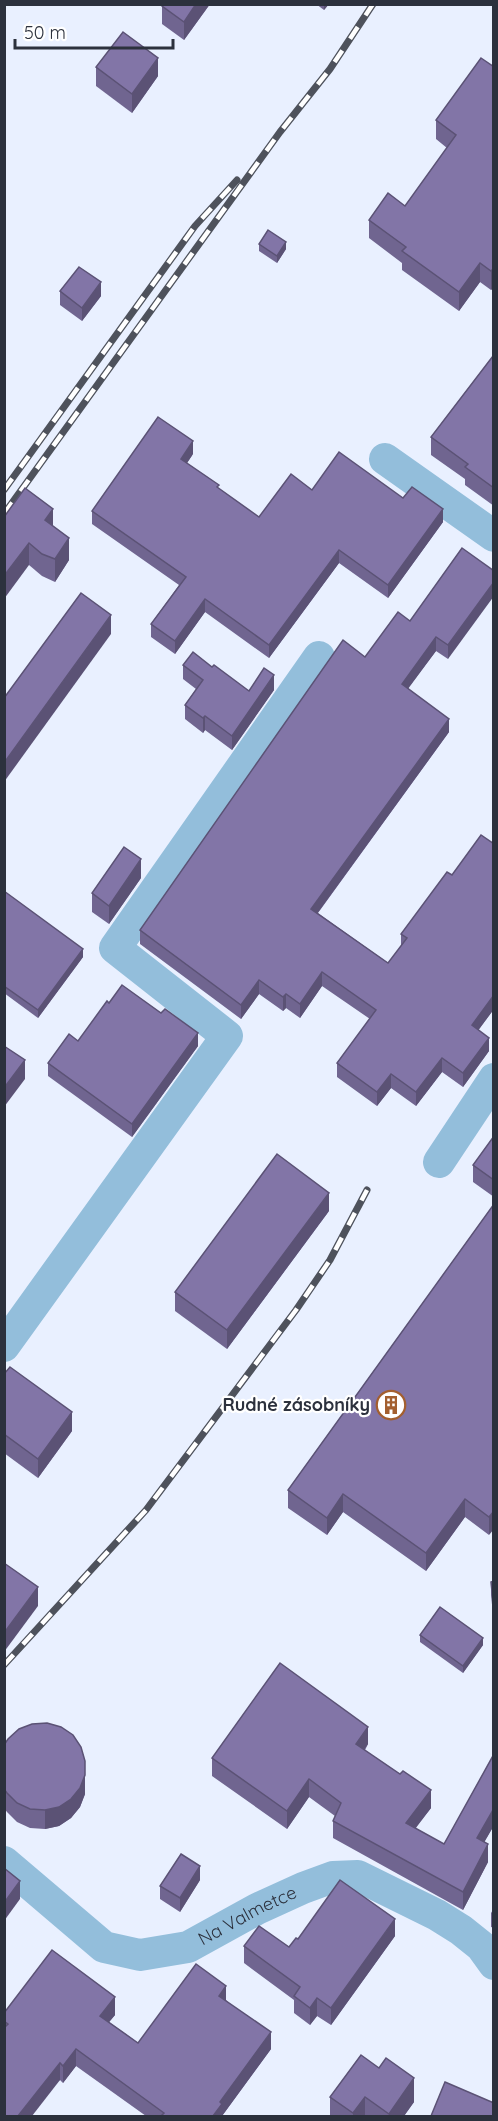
<svg xmlns="http://www.w3.org/2000/svg" width="498" height="2121" font-family="Quicksand,sans-serif">
	<style>
		.built { fill: #e9f0ff }
		.lines { fill: none; stroke-linecap: round; stroke-linejoin: round }
		.minor { stroke: #93bedb; stroke-width: 32 }
		.rail-casing { stroke: #4e525c; stroke-width: 7 }
		.rail { stroke: #fff; stroke-width: 4.5; stroke-dasharray: 14; stroke-linecap: butt }
		.wall { fill: #706590 }
		.shaded-wall { fill: #5b5275 }
		.building { fill: #8275a7; stroke: #5b5275; stroke-width: 1.5 }
		.labels { text-anchor: middle; stroke-width: 4.5; stroke-linejoin: round; paint-order: stroke }
		.poi-label { font-size: 18px; font-weight: bold; fill: #2c313d; stroke: #fff; text-anchor: end }
		.street-label { font-size: 18px; fill: #2c313d; stroke: #fff }
	</style>
	<rect width="100%" height="100%" fill="#fafafa"/>
	<!-- built -->
	<rect class="built" x="5" y="5" width="488" height="2111"/>
	<g class="lines">
		<!-- minor -->
		<g class="minor">
			<path d="M 385,459 L 494,536"/>
			<path d="M 439,1162 L 494,1079"/>
			<path d="M 4,1346 L 227,1036 L 115,948 L 319,657"/>
			<path id="s1" d="M 4,1862 L 104,1947 L 140,1955 L 188,1947 L 257,1909 L 303,1888 L 333,1877 L 358,1876 L 437,1915 L 461,1930 L 481,1946 L 494,1964"/>
		</g>
		<!-- rail casing -->
		<g class="rail-casing">
			<g id="rail">
				<path d="M 4,490 L 195,226 L 237,180"/>
				<path d="M 4,514 L 280,132 L 330,69 L 373,4"/>
				<path d="M 4,1665 L 146,1510 L 296,1310 L 330,1260 L 367,1190"/>
			</g>
		</g>
		<!-- rail -->
		<use href="#rail" class="rail"/>
	</g>
	<!-- wall -->
	<g class="wall">
		<path d="M 210,4 L 184,40 L 162,24 L 162,6 Z"/>
		<path d="M 316,4 L 329,4 L 324,10 Z"/>
		<path d="M 96,67 L 158,76 L 132,113 L 96,86 Z"/>
		<path d="M 494,67 L 494,287 L 491,290 L 480,282 L 459,311 L 402,270 L 402,263 L 369,238 L 369,220 L 405,206 L 447,148 L 436,139 L 436,120 Z"/>
		<path d="M 259,244 L 286,249 L 277,263 L 259,251 Z"/>
		<path d="M 60,291 L 101,296 L 82,321 L 60,305 Z"/>
		<path d="M 493,356 L 494,506 L 465,485 L 465,479 L 431,455 L 431,437 Z"/>
		<path d="M 193,454 L 187,463 L 219,489 L 259,517 L 312,490 L 403,498 L 443,522 L 388,598 L 339,563 L 269,658 L 205,612 L 175,654 L 151,637 L 151,624 L 179,585 L 92,524 L 92,511 Z"/>
		<path d="M 4,517 L 53,526 L 69,560 L 55,582 L 42,576 L 29,565 Z"/>
		<path d="M 462,548 L 448,659 L 436,651 L 408,688 L 449,732 L 318,913 L 388,963 L 401,946 L 401,934 L 452,875 L 494,844 L 494,1009 L 478,1030 L 489,1051 L 463,1087 L 442,1072 L 416,1106 L 391,1088 L 377,1106 L 337,1077 L 337,1063 L 370,1019 L 322,986 L 300,1018 L 286,1008 L 283,1011 L 259,994 L 241,1019 L 140,944 L 140,930 L 365,657 L 410,621 Z"/>
		<path d="M 183,665 L 212,667 L 249,691 L 274,690 L 232,750 L 205,730 L 203,733 L 185,719 L 185,705 L 196,689 L 183,679 Z"/>
		<path d="M 141,878 L 109,924 L 92,912 L 92,893 Z"/>
		<path d="M 4,891 L 83,957 L 38,1018 L 4,993 Z"/>
		<path d="M 78,1041 L 198,1046 L 132,1137 L 48,1076 L 48,1063 Z"/>
		<path d="M 494,1136 L 494,1197 L 473,1182 L 473,1165 Z"/>
		<path d="M 494,1204 L 489,1535 L 465,1517 L 426,1571 L 343,1512 L 327,1535 L 288,1508 L 288,1490 Z"/>
		<path d="M 329,1211 L 227,1349 L 175,1311 L 175,1292 Z"/>
		<path d="M 4,1374 L 72,1431 L 38,1478 L 4,1453 Z"/>
		<path d="M 494,1581 L 494,1624 L 491,1595 L 491,1582 Z"/>
		<path d="M 420,1635 L 483,1645 L 463,1673 L 420,1642 Z"/>
		<path d="M 368,1744 L 365,1750 L 431,1808 L 415,1828 L 444,1844 L 494,1754 L 494,1828 L 493,1827 L 484,1842 L 488,1862 L 463,1910 L 333,1838 L 333,1821 L 335,1816 L 309,1797 L 287,1829 L 212,1776 L 212,1758 Z"/>
		<path d="M 4,1745 L 85,1794 L 80,1807 L 71,1818 L 59,1826 L 45,1829 L 30,1828 L 17,1822 L 7,1812 L 4,1808 Z"/>
		<path d="M 200,1880 L 180,1912 L 160,1899 L 160,1886 Z"/>
		<path d="M 494,1908 L 494,1928 L 491,1927 L 491,1913 Z"/>
		<path d="M 395,1936 L 331,2025 L 317,2016 L 310,2025 L 294,2013 L 294,2000 L 244,1963 L 244,1946 L 289,1947 L 298,1939 Z"/>
		<path d="M 226,2000 L 271,2049 L 222,2116 L 146,2116 L 76,2066 L 63,2083 L 60,2080 L 4,2116 L 4,2013 L 115,2015 L 109,2022 L 138,2043 Z"/>
		<path d="M 361,2055 L 414,2102 L 404,2116 L 330,2116 L 330,2097 Z"/>
	</g>
	<!-- shaded-wall -->
	<g class="shaded-wall">
		<path d="M 196,4 L 210,4 L 184,40 L 184,22 Z"/>
		<path d="M 324,4 L 329,4 L 324,10 Z"/>
		<path d="M 158,58 L 158,76 L 132,113 L 132,94 Z"/>
		<path d="M 286,242 L 286,249 L 277,263 L 277,256 Z"/>
		<path d="M 480,263 L 480,282 L 459,311 L 459,292 Z"/>
		<path d="M 494,268 L 494,287 L 491,290 L 491,271 Z"/>
		<path d="M 101,282 L 101,296 L 82,321 L 82,308 Z"/>
		<path d="M 193,441 L 193,454 L 181,472 L 181,459 Z"/>
		<path d="M 53,509 L 53,532 L 45,520 Z"/>
		<path d="M 443,509 L 443,522 L 388,598 L 388,585 Z"/>
		<path d="M 69,538 L 69,560 L 55,582 L 55,559 Z"/>
		<path d="M 29,543 L 29,565 L 4,599 L 4,576 Z"/>
		<path d="M 339,550 L 339,563 L 269,658 L 269,645 Z"/>
		<path d="M 494,582 L 494,596 L 448,659 L 448,645 Z"/>
		<path d="M 205,599 L 205,612 L 175,654 L 175,641 Z"/>
		<path d="M 111,615 L 111,634 L 4,782 L 4,763 Z"/>
		<path d="M 436,637 L 436,651 L 402,697 L 402,684 Z"/>
		<path d="M 274,675 L 274,690 L 232,750 L 232,736 Z"/>
		<path d="M 205,716 L 205,730 L 203,733 L 203,718 Z"/>
		<path d="M 449,719 L 449,732 L 311,922 L 311,909 Z"/>
		<path d="M 141,859 L 141,878 L 109,924 L 109,906 Z"/>
		<path d="M 83,949 L 83,957 L 38,1018 L 38,1010 Z"/>
		<path d="M 322,972 L 322,986 L 300,1018 L 300,1004 Z"/>
		<path d="M 259,980 L 259,994 L 241,1019 L 241,1005 Z"/>
		<path d="M 286,994 L 286,1008 L 283,1011 L 283,997 Z"/>
		<path d="M 494,995 L 494,1009 L 472,1039 L 472,1025 Z"/>
		<path d="M 198,1033 L 198,1046 L 132,1137 L 132,1124 Z"/>
		<path d="M 489,1038 L 489,1051 L 463,1087 L 463,1073 Z"/>
		<path d="M 442,1058 L 442,1072 L 416,1106 L 416,1092 Z"/>
		<path d="M 25,1060 L 25,1079 L 4,1107 L 4,1088 Z"/>
		<path d="M 391,1074 L 391,1088 L 377,1106 L 377,1092 Z"/>
		<path d="M 329,1193 L 329,1211 L 227,1349 L 227,1330 Z"/>
		<path d="M 72,1412 L 72,1431 L 38,1478 L 38,1459 Z"/>
		<path d="M 343,1494 L 343,1512 L 327,1535 L 327,1518 Z"/>
		<path d="M 465,1499 L 465,1517 L 426,1571 L 426,1553 Z"/>
		<path d="M 494,1511 L 494,1529 L 489,1535 L 489,1517 Z"/>
		<path d="M 38,1587 L 38,1606 L 4,1652 L 4,1633 Z"/>
		<path d="M 483,1638 L 483,1645 L 463,1673 L 463,1666 Z"/>
		<path d="M 368,1727 L 368,1744 L 356,1761 L 356,1744 Z"/>
		<path d="M 85,1761 L 85,1794 L 80,1807 L 71,1818 L 59,1826 L 45,1829 L 45,1810 Z"/>
		<path d="M 309,1779 L 309,1797 L 287,1829 L 287,1811 Z"/>
		<path d="M 431,1790 L 431,1808 L 406,1841 L 406,1823 Z"/>
		<path d="M 493,1810 L 493,1827 L 477,1855 L 477,1838 Z"/>
		<path d="M 488,1844 L 488,1862 L 463,1910 L 463,1892 Z"/>
		<path d="M 200,1866 L 200,1880 L 180,1912 L 180,1898 Z"/>
		<path d="M 20,1881 L 20,1899 L 4,1921 L 4,1903 Z"/>
		<path d="M 395,1919 L 395,1936 L 331,2025 L 331,2008 Z"/>
		<path d="M 226,1986 L 226,2003 L 219,1996 Z"/>
		<path d="M 115,1997 L 115,2015 L 100,2033 L 100,2016 Z"/>
		<path d="M 317,1998 L 317,2016 L 310,2025 L 310,2008 Z"/>
		<path d="M 271,2032 L 271,2049 L 222,2116 L 213,2116 L 220,2102 Z"/>
		<path d="M 76,2049 L 76,2066 L 63,2083 L 63,2066 Z"/>
		<path d="M 60,2063 L 60,2080 L 32,2116 L 18,2116 Z"/>
		<path d="M 414,2078 L 414,2102 L 404,2116 L 389,2116 L 389,2114 Z"/>
		<path d="M 365,2097 L 365,2116 L 353,2116 L 353,2113 Z"/>
	</g>
	<!-- building -->
	<g class="building">
		<path d="M 162,4 L 196,4 L 184,22 L 162,6 Z"/>
		<path d="M 123,32 L 158,58 L 132,94 L 96,67 Z"/>
		<path d="M 481,58 L 494,67 L 494,268 L 491,271 L 480,263 L 459,292 L 402,251 L 406,247 L 369,220 L 388,193 L 405,206 L 456,135 L 436,120 Z"/>
		<path d="M 268,230 L 286,242 L 277,256 L 259,244 Z"/>
		<path d="M 79,267 L 101,282 L 82,308 L 60,291 Z"/>
		<path d="M 493,356 L 494,356 L 494,488 L 465,467 L 468,464 L 431,437 Z"/>
		<path d="M 158,417 L 193,441 L 181,459 L 219,485 L 217,487 L 259,517 L 291,474 L 312,490 L 339,452 L 403,498 L 412,487 L 443,509 L 388,585 L 339,550 L 269,645 L 205,599 L 175,641 L 151,624 L 186,577 L 92,511 Z"/>
		<path d="M 25,488 L 53,509 L 45,520 L 69,538 L 55,559 L 42,554 L 29,543 L 4,576 L 4,517 Z"/>
		<path d="M 462,548 L 494,571 L 494,582 L 448,645 L 436,637 L 402,684 L 449,719 L 311,909 L 388,963 L 407,938 L 401,934 L 447,872 L 452,875 L 481,835 L 494,844 L 494,995 L 472,1025 L 489,1038 L 463,1073 L 442,1058 L 416,1092 L 391,1074 L 377,1092 L 337,1063 L 376,1010 L 322,972 L 300,1004 L 286,994 L 283,997 L 259,980 L 241,1005 L 140,930 L 343,640 L 365,657 L 398,612 L 410,621 Z"/>
		<path d="M 81,593 L 111,615 L 4,763 L 4,698 Z"/>
		<path d="M 193,652 L 212,667 L 214,665 L 249,691 L 264,668 L 274,675 L 232,736 L 205,716 L 203,718 L 185,705 L 203,680 L 183,665 Z"/>
		<path d="M 124,847 L 141,859 L 109,906 L 92,893 Z"/>
		<path d="M 4,891 L 83,949 L 38,1010 L 4,986 Z"/>
		<path d="M 122,985 L 161,1013 L 165,1009 L 198,1033 L 132,1124 L 48,1063 L 69,1034 L 78,1041 L 107,1001 L 109,1003 Z"/>
		<path d="M 4,1046 L 25,1060 L 4,1088 Z"/>
		<path d="M 494,1136 L 494,1180 L 473,1165 Z"/>
		<path d="M 277,1154 L 329,1193 L 227,1330 L 175,1292 Z"/>
		<path d="M 494,1204 L 494,1511 L 489,1517 L 465,1499 L 426,1553 L 343,1494 L 327,1518 L 288,1490 Z"/>
		<path d="M 10,1367 L 72,1412 L 38,1459 L 4,1434 L 4,1374 Z"/>
		<path d="M 4,1563 L 38,1587 L 4,1633 Z"/>
		<path d="M 494,1581 L 494,1611 L 491,1582 Z"/>
		<path d="M 440,1607 L 483,1638 L 463,1666 L 420,1635 Z"/>
		<path d="M 280,1663 L 368,1727 L 356,1744 L 400,1774 L 403,1771 L 431,1790 L 406,1823 L 444,1844 L 494,1754 L 494,1810 L 493,1810 L 477,1838 L 488,1844 L 463,1892 L 333,1821 L 341,1803 L 309,1779 L 287,1811 L 212,1758 Z"/>
		<path d="M 47,1723 L 61,1727 L 73,1735 L 81,1747 L 85,1761 L 85,1775 L 80,1788 L 71,1799 L 59,1807 L 45,1810 L 30,1809 L 17,1803 L 7,1793 L 4,1789 L 4,1745 L 8,1739 L 19,1729 L 32,1724 Z"/>
		<path d="M 181,1854 L 200,1866 L 180,1898 L 160,1886 Z"/>
		<path d="M 4,1868 L 20,1881 L 4,1903 Z"/>
		<path d="M 340,1880 L 395,1919 L 331,2008 L 317,1998 L 310,2008 L 294,1996 L 300,1987 L 244,1946 L 259,1926 L 289,1947 L 296,1938 L 298,1939 Z"/>
		<path d="M 52,1950 L 115,1997 L 100,2016 L 138,2043 L 196,1964 L 226,1986 L 219,1996 L 271,2032 L 220,2102 L 222,2104 L 213,2116 L 161,2116 L 164,2113 L 76,2049 L 63,2066 L 60,2063 L 18,2116 L 4,2116 L 4,2028 L 8,2024 L 4,2021 L 4,2013 Z"/>
		<path d="M 361,2055 L 379,2068 L 386,2058 L 414,2078 L 389,2114 L 365,2097 L 353,2113 L 330,2097 Z"/>
		<path d="M 445,2082 L 494,2103 L 494,2116 L 431,2116 Z"/>
	</g>
	<!-- icons -->
	<defs>
		<g id="building-ring" transform="scale(1.5)"><circle r="9.5" fill="#fff" stroke="#a35f2f" stroke-width="1.5"/><path d="M-4-6H4V6H1V3H-1V6H-4ZM-2.5-4.3h1.7v1.8h-1.7ZM.8-4.3h1.7v1.8H.8ZM-2.5-1h1.7V.8h-1.7ZM.8-1h1.7V.8H.8Z" fill="#a35f2f"/></g>
	</defs>
	<g fill-rule="evenodd">
		<use href="#building-ring" x="391" y="1405"/>
	</g>
	<g class="labels">
		<!-- poi labels -->
		<g class="poi-label">
			<text x="370" y="1411">Rudné zásobníky</text>
		</g>
		<!-- street labels -->
		<g class="street-label">
			<text dy="6" stroke="none"><textPath href="#s1" startOffset="284">Na Valmetce</textPath></text>
		</g>
	</g>
	<!-- border -->
	<rect width="498" height="2121" fill="none" stroke="#2c313d" stroke-width="12"/>
	<!-- scale -->
	<path d="M15 39v9h158v-9" fill="none" stroke="#2c313d" stroke-width="3"/>
	<text x="24" y="39" font-size="18" fill="#2c313d" stroke="#ffffff" stroke-width="4.5" paint-order="stroke">50 m</text>
</svg>
